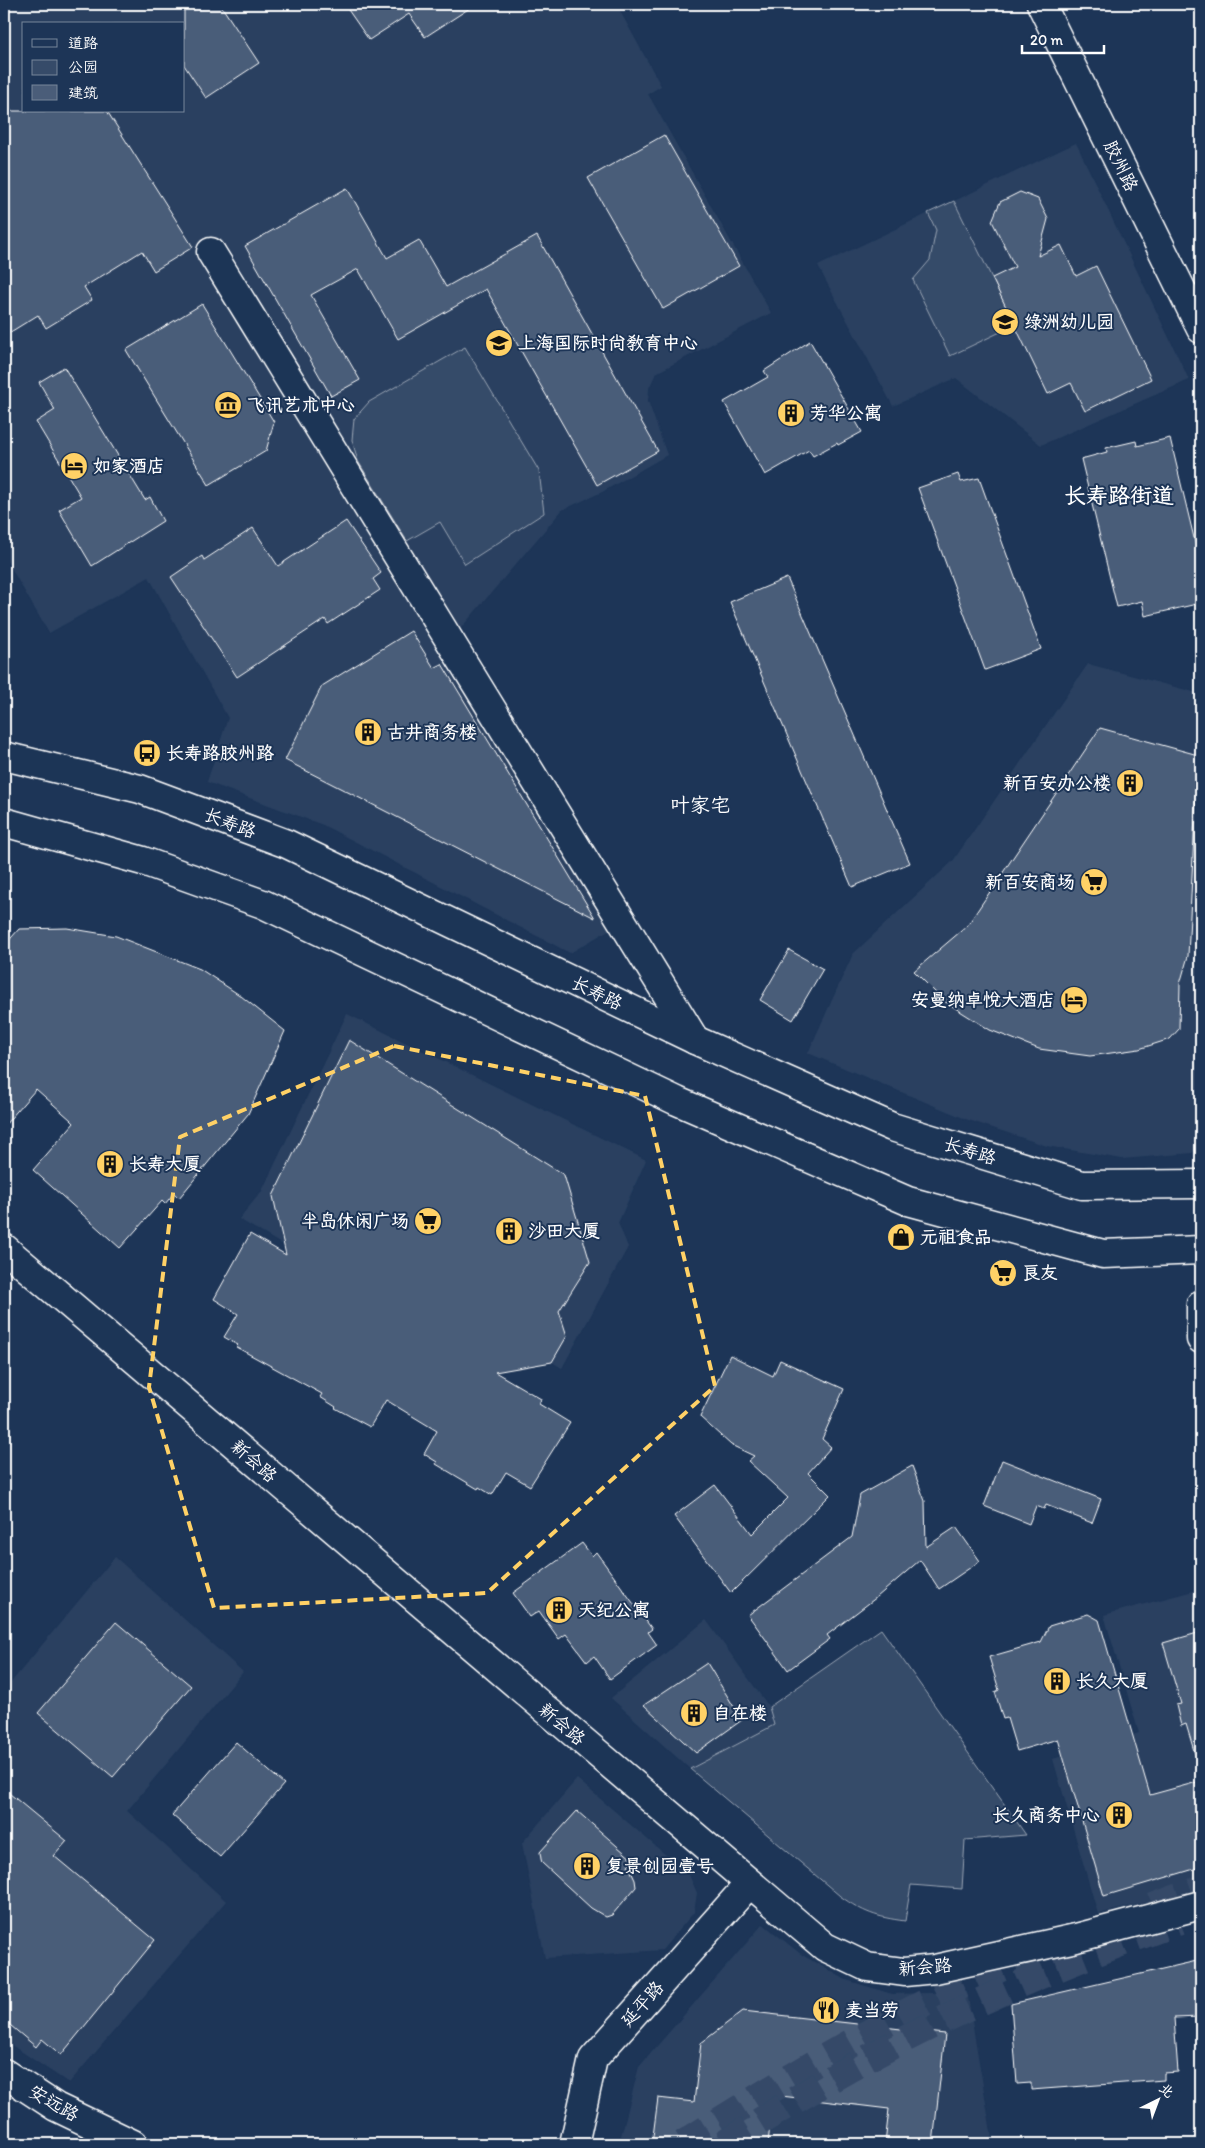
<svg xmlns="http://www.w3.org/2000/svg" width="1205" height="2148" font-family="Itim,'LXGW WenKai TC',sans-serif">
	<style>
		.built { fill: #2a4161; fill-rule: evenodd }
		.green { fill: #364b69; stroke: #9aa5b4 }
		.building { fill: #4a5d79; stroke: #fff }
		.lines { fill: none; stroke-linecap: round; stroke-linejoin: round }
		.highway-tunnel { stroke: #344968; stroke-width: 28; stroke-dasharray: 28 14; stroke-linecap: butt }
		.minor-casing { stroke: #fff; stroke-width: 31 }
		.major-casing { stroke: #fff; stroke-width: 31 }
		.minor { stroke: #1d3557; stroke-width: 28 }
		.major { stroke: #1d3557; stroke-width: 28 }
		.marked { fill: none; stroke: #ffd166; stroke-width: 4; stroke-dasharray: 10 6; stroke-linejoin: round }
		.labels { text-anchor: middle; stroke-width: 4; stroke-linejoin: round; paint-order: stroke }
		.street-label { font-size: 18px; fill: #fff; stroke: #1d3557 }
		.poi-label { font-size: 18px; font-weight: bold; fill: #fff; stroke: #1d3557; text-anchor: start }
		.quarter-label { font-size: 20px; fill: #fff; stroke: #1d3557 }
		.district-label { font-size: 22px; font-weight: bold; fill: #fff; stroke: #1d3557 }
	</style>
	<rect width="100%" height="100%" fill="#1d3557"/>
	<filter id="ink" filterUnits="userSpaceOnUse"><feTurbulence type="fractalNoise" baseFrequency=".02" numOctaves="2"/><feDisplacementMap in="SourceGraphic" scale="10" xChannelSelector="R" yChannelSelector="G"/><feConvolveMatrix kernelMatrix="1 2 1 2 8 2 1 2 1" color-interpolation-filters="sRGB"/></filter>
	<g filter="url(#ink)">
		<!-- built -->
		<g class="built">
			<path d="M 4,4 L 616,4 L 661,86 L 648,94 L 771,313 L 656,373 L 649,388 L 648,401 L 667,455 L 602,492 L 562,510 L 460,629 L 225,244 L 211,252 L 612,928 L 570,953 L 323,825 L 207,782 L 228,718 L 149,577 L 49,633 L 4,556 ZM 24,24 L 184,24 L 184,111 L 24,111 Z"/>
			<path d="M 1076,143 L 1189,380 L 1041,445 L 956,378 L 893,406 L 818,266 Z"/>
			<path d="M 1088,664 L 1201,694 L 1201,1145 L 1192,1153 L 1122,1159 L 1047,1146 L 966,1119 L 808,1053 L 853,954 L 953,861 Z"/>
			<path d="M 347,1014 L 646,1160 L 618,1223 L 628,1247 L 562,1368 L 552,1362 L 497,1371 L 239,1219 L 262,1191 Z"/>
			<path d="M 115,1557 L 243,1672 L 127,1811 L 226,1901 L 69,2083 L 4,2040 L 4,1691 Z"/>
			<path d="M 1201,1589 L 1201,1890 L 1098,1914 L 1053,1759 L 1139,1733 L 1104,1615 Z"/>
			<path d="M 706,1620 L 769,1707 L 774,1725 L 690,1769 L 611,1698 Z"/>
			<path d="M 577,1779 L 689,1875 L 697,1893 L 694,1912 L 662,1950 L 545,1958 L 522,1843 Z"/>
			<path d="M 763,1924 L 802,1955 L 846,1980 L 892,1994 L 967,1992 L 993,2144 L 619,2144 L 639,2067 Z"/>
		</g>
		<!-- green -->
		<g class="green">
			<path d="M 954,201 L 1015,325 L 950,356 L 913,280 L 930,260 L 936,230 L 928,213 Z"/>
			<path d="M 465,347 L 539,471 L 544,513 L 465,564 L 440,522 L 407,541 L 358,461 L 352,440 L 354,419 L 369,402 Z"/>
			<path d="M 881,1629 L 1026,1835 L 965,1840 L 962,1889 L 911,1885 L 905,1921 C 876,1917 864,1913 840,1896 L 690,1769 L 774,1725 L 769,1707 Z"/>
		</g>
		<!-- building -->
		<g class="building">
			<path d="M 184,4 L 220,4 L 259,63 L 206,98 L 184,65 Z"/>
			<path d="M 344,4 L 476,4 L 425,37 L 409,14 L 369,40 Z"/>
			<path d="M 4,111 L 107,111 L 193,247 L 154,271 L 142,251 L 84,287 L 92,300 L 46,328 L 38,315 L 4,336 Z"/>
			<path d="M 664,135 L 739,266 L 663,309 L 588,178 Z"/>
			<path d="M 347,188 L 387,258 L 419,240 L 446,287 L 537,236 L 658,451 L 597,485 L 486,289 L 398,339 L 358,269 L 311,295 L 360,380 L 331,396 L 245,246 Z"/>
			<path d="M 1020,192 L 1038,199 L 1048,219 L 1038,256 L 1061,245 L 1076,276 L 1096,266 L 1151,379 L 1085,411 L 1071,383 L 1048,394 L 992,278 L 1015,267 L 992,221 L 1000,202 Z"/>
			<path d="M 202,304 L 274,422 L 266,451 L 209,485 L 126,350 Z"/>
			<path d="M 810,341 L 862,432 L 838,445 L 837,443 L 813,456 L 809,450 L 765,475 L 724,402 L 768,377 L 764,371 Z"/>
			<path d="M 64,367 L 145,500 L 150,497 L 163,521 L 92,566 L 59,510 L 81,497 L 36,422 L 55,410 L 39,382 Z"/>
			<path d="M 1170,438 L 1201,567 L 1201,603 L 1145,616 L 1142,601 L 1117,607 L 1081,459 L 1107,452 L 1106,448 L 1136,441 L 1137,446 Z"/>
			<path d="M 958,474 L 961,482 L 979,478 L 1041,649 L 985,670 L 918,488 Z"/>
			<path d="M 346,521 L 381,573 L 373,579 L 380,590 L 328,624 L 325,619 L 237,677 L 171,577 L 202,556 L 204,560 L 253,528 L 278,566 Z"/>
			<path d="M 787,578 L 910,863 L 852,887 L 730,602 Z"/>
			<path d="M 411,631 L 434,668 L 442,664 L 595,918 L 285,760 L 322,686 Z"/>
			<path d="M 1100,728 L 1198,755 L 1188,956 L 1180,984 L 1179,1029 L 1170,1039 L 1139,1049 L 1090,1056 L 1039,1049 L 990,1030 L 944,1001 L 914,971 L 967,926 Z"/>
			<path d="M 67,928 L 116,936 L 200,969 L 241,996 L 285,1031 L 248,1114 L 179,1198 L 174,1193 L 165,1204 L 162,1201 L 120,1248 L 33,1170 L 74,1123 L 71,1120 L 36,1089 L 4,1126 L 4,946 L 19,929 Z"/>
			<path d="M 789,950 L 823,969 L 793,1020 L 760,1000 Z"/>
			<path d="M 349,1040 L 564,1175 L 590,1262 L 559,1311 L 567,1336 L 552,1362 L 495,1372 L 541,1399 L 539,1404 L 570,1423 L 530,1486 L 506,1472 L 492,1495 L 479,1487 L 478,1489 L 436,1464 L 437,1462 L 424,1454 L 437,1431 L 386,1400 L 370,1427 L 335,1408 L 336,1407 L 320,1397 L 322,1394 L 236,1347 L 238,1345 L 224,1337 L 238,1314 L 214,1299 L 250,1234 L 286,1255 L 273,1196 Z"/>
			<path d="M 730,1355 L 773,1376 L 780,1360 L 844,1389 L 822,1439 L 831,1447 L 808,1473 L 830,1495 L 731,1593 L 674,1516 L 715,1485 L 752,1534 L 788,1498 L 748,1461 L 754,1456 L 731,1445 L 700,1417 Z"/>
			<path d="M 1002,1460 L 1101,1499 L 1092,1523 L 1046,1505 L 1044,1509 L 1036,1506 L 1029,1524 L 984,1506 Z"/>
			<path d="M 912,1466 L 925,1501 L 926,1547 L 956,1527 L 980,1561 L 939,1589 L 920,1560 L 877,1597 L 827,1635 L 830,1639 L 788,1670 L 748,1615 L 852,1537 L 860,1495 Z"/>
			<path d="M 582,1543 L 592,1556 L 596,1552 L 652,1629 L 648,1632 L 657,1645 L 610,1679 L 594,1656 L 587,1662 L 566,1634 L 559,1639 L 539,1611 L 530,1617 L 513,1593 Z"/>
			<path d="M 1088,1614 L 1099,1620 L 1150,1795 L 1201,1781 L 1201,1867 L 1104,1896 L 1058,1739 L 1017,1751 L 1007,1718 L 1003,1719 L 995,1692 L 999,1690 L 989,1657 L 1041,1642 L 1049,1626 Z"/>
			<path d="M 116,1622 L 191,1686 L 113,1777 L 38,1713 Z"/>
			<path d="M 1201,1632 L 1201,1753 L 1195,1754 L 1186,1724 L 1181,1726 L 1176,1705 L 1181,1704 L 1163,1643 Z"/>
			<path d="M 707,1663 L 742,1720 L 696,1753 L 644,1705 Z"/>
			<path d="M 236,1742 L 284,1784 L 220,1857 L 172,1815 Z"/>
			<path d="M 4,1789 L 67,1841 L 54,1856 L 155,1940 L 61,2055 L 42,2039 L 36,2047 L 4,2020 Z"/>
			<path d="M 577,1811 L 633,1860 L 628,1865 L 635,1880 L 636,1887 L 612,1915 L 606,1917 L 591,1908 L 542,1863 L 541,1859 L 540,1852 Z"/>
			<path d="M 1201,1960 L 1201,2017 L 1174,2018 L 1178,2072 L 1164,2073 L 1164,2080 L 1031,2090 L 1031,2083 L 1017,2084 L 1011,2004 Z"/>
			<path d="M 743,2011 L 945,2034 L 933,2144 L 885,2144 L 889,2109 L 773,2095 L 768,2144 L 652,2144 L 658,2098 L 694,2102 L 701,2043 Z"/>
		</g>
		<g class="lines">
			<!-- highway-tunnel -->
			<g class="highway-tunnel">
				<path d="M 1153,1907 L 1201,1889"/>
				<path d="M 683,2144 C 769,2090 857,2036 949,1991 C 976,1978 1004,1967 1032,1954"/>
				<path d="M 724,2144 C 799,2096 878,2050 959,2012 C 1031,1977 1105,1948 1180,1921"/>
			</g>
			<!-- minor casing -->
			<g class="minor-casing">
				<g id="minor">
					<path d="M 1041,4 L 1201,329"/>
					<path d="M 211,252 L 695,1040"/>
					<path d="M 4,1248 L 825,1947 L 867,1967 L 904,1972 L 935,1969 L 1076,1938 L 1201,1905"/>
					<path d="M 1201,1304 L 1201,1339"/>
					<path d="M 4,2073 L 56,2107 L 133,2144"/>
					<path d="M 574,2144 L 593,2059 L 749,1884"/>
				</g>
			</g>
			<!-- major casing -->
			<g class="major-casing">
				<g id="major">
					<path d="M 4,756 L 140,789 L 287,844 L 695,1040 L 892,1127 L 1082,1185 L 1201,1184"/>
					<path d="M 4,822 L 143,861 L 263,904 L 677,1101 L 908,1201 L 1103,1254 L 1201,1250"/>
				</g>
			</g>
			<!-- minor -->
			<use href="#minor" class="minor"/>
			<!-- major -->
			<use href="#major" class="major"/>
		</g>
	</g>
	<!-- marked area -->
	<path class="marked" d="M 394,1046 L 645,1096 L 715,1386 L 487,1593 L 214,1608 L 149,1387 L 180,1137 Z"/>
	<!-- icons -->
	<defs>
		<g id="school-disc" transform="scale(1.4375)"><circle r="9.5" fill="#ffd166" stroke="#1d3557"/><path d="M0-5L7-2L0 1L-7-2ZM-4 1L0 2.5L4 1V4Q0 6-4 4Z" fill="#111"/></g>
		<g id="museum-disc" transform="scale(1.4375)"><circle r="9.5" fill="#ffd166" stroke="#1d3557"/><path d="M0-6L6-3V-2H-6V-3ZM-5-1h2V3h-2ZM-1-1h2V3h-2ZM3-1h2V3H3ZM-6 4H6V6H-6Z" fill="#111"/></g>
		<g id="building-disc" transform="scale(1.4375)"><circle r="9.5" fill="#ffd166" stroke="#1d3557"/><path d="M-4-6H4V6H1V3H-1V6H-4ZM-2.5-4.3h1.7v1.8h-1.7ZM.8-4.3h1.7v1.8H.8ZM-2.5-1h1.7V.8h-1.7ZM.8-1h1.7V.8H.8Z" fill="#111"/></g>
		<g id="hotel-disc" transform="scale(1.4375)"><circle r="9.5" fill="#ffd166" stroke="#1d3557"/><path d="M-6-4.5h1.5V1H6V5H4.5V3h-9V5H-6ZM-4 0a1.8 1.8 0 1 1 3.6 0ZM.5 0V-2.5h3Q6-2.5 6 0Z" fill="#111"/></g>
		<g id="bus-disc" transform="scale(1.4375)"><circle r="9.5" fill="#ffd166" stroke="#1d3557"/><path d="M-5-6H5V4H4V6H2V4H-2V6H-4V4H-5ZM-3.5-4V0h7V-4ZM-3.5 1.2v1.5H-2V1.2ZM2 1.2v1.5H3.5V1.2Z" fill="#111"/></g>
		<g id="supermarket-disc" transform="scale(1.4375)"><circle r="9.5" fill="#ffd166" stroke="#1d3557"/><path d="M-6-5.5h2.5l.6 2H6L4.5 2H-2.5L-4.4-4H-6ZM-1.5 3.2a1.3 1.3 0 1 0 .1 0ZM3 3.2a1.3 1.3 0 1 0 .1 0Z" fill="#111"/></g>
		<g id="shop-disc" transform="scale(1.4375)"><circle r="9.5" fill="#ffd166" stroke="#1d3557"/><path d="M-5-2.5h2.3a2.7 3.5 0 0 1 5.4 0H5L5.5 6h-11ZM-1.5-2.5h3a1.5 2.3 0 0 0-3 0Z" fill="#111"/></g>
		<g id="restaurant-disc" transform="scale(1.4375)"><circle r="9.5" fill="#ffd166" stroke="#1d3557"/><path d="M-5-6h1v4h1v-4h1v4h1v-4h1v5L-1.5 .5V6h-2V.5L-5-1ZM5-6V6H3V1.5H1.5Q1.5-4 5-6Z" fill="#111"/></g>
	</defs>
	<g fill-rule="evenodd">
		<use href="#school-disc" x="1005" y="322"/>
		<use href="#school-disc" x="499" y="343"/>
		<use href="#museum-disc" x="228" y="405"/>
		<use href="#building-disc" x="791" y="413"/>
		<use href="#hotel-disc" x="74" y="466"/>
		<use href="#building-disc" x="368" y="732"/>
		<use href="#bus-disc" x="147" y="753"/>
		<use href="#building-disc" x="1130" y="783"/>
		<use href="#supermarket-disc" x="1094" y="882"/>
		<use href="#hotel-disc" x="1074" y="1000"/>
		<use href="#building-disc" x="110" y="1164"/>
		<use href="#supermarket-disc" x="428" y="1221"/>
		<use href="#building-disc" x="509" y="1231"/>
		<use href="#shop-disc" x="901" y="1237"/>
		<use href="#supermarket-disc" x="1003" y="1273"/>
		<use href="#building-disc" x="559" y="1610"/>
		<use href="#building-disc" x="1057" y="1681"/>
		<use href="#building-disc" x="694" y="1713"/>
		<use href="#building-disc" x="1119" y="1815"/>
		<use href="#building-disc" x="587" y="1866"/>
		<use href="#restaurant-disc" x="826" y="2010"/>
	</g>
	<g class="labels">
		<!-- street labels -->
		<g class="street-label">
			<text transform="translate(1121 166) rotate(64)" y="6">胶州路</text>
			<text transform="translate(230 823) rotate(21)" y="6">长寿路</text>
			<text transform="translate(597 993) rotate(26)" y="6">长寿路</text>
			<text transform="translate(970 1151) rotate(17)" y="6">长寿路</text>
			<text transform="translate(254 1461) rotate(41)" y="6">新会路</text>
			<text transform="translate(562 1724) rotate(40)" y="6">新会路</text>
			<text transform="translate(925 1967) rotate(-5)" y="6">新会路</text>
			<text transform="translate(642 2004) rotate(-48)" y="6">延平路</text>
			<text transform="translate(54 2103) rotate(30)" y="6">安远路</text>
		</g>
		<!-- poi labels -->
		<g class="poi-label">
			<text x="1024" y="328">绿洲幼儿园</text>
			<text x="518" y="349">上海国际时尚教育中心</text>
			<text x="247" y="411">飞讯艺术中心</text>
			<text x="810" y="419">芳华公寓</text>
			<text x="93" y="472">如家酒店</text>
			<text x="387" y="738">古井商务楼</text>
			<text x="166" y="759">长寿路胶州路</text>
			<text x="1111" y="789" text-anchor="end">新百安办公楼</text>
			<text x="1075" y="888" text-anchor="end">新百安商场</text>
			<text x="1055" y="1006" text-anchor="end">安曼纳卓悦大酒店</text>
			<text x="129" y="1170">长寿大厦</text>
			<text x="409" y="1227" text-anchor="end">半岛休闲广场</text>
			<text x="528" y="1237">沙田大厦</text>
			<text x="920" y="1243">元祖食品</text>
			<text x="1022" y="1279">良友</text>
			<text x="578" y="1616">天纪公寓</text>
			<text x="1076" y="1687">长久大厦</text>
			<text x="713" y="1719">自在楼</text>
			<text x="1100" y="1821" text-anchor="end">长久商务中心</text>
			<text x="606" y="1872">复景创园壹号</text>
			<text x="845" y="2016">麦当劳</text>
		</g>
		<!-- quarter labels -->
		<g class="quarter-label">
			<text x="700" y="812">叶家宅</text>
		</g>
		<!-- district labels -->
		<g class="district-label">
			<text x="1119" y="503">长寿路街道</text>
		</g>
	</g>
	<!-- margin -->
	<rect width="1205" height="2148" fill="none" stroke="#1d3557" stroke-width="20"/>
	<rect x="10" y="10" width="1185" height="2128" fill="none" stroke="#fff" stroke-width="2" filter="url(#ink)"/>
	<!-- legend -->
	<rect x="22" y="22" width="162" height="90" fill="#1d3557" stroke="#77869a"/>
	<rect x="32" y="39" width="25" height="8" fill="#1d3557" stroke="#77869a"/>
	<text x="68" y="48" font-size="15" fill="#ffffff">道路</text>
	<rect x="32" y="60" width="25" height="15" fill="#364b69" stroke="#77869a"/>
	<text x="68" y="72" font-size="15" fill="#ffffff">公园</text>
	<rect x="32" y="85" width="25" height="15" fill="#4a5d79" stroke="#77869a"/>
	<text x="68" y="98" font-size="15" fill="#ffffff">建筑</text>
	<!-- north arrow -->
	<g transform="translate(1158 2100) rotate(42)" stroke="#1d3557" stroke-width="4" paint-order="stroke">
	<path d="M0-4L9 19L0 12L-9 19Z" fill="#ffffff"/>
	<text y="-8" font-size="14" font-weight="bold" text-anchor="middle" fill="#ffffff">北</text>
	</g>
	<!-- scale -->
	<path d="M1022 45v8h82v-8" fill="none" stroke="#ffffff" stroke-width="2.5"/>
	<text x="1030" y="45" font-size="15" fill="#ffffff" stroke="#1d3557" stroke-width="4" paint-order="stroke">20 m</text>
</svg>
